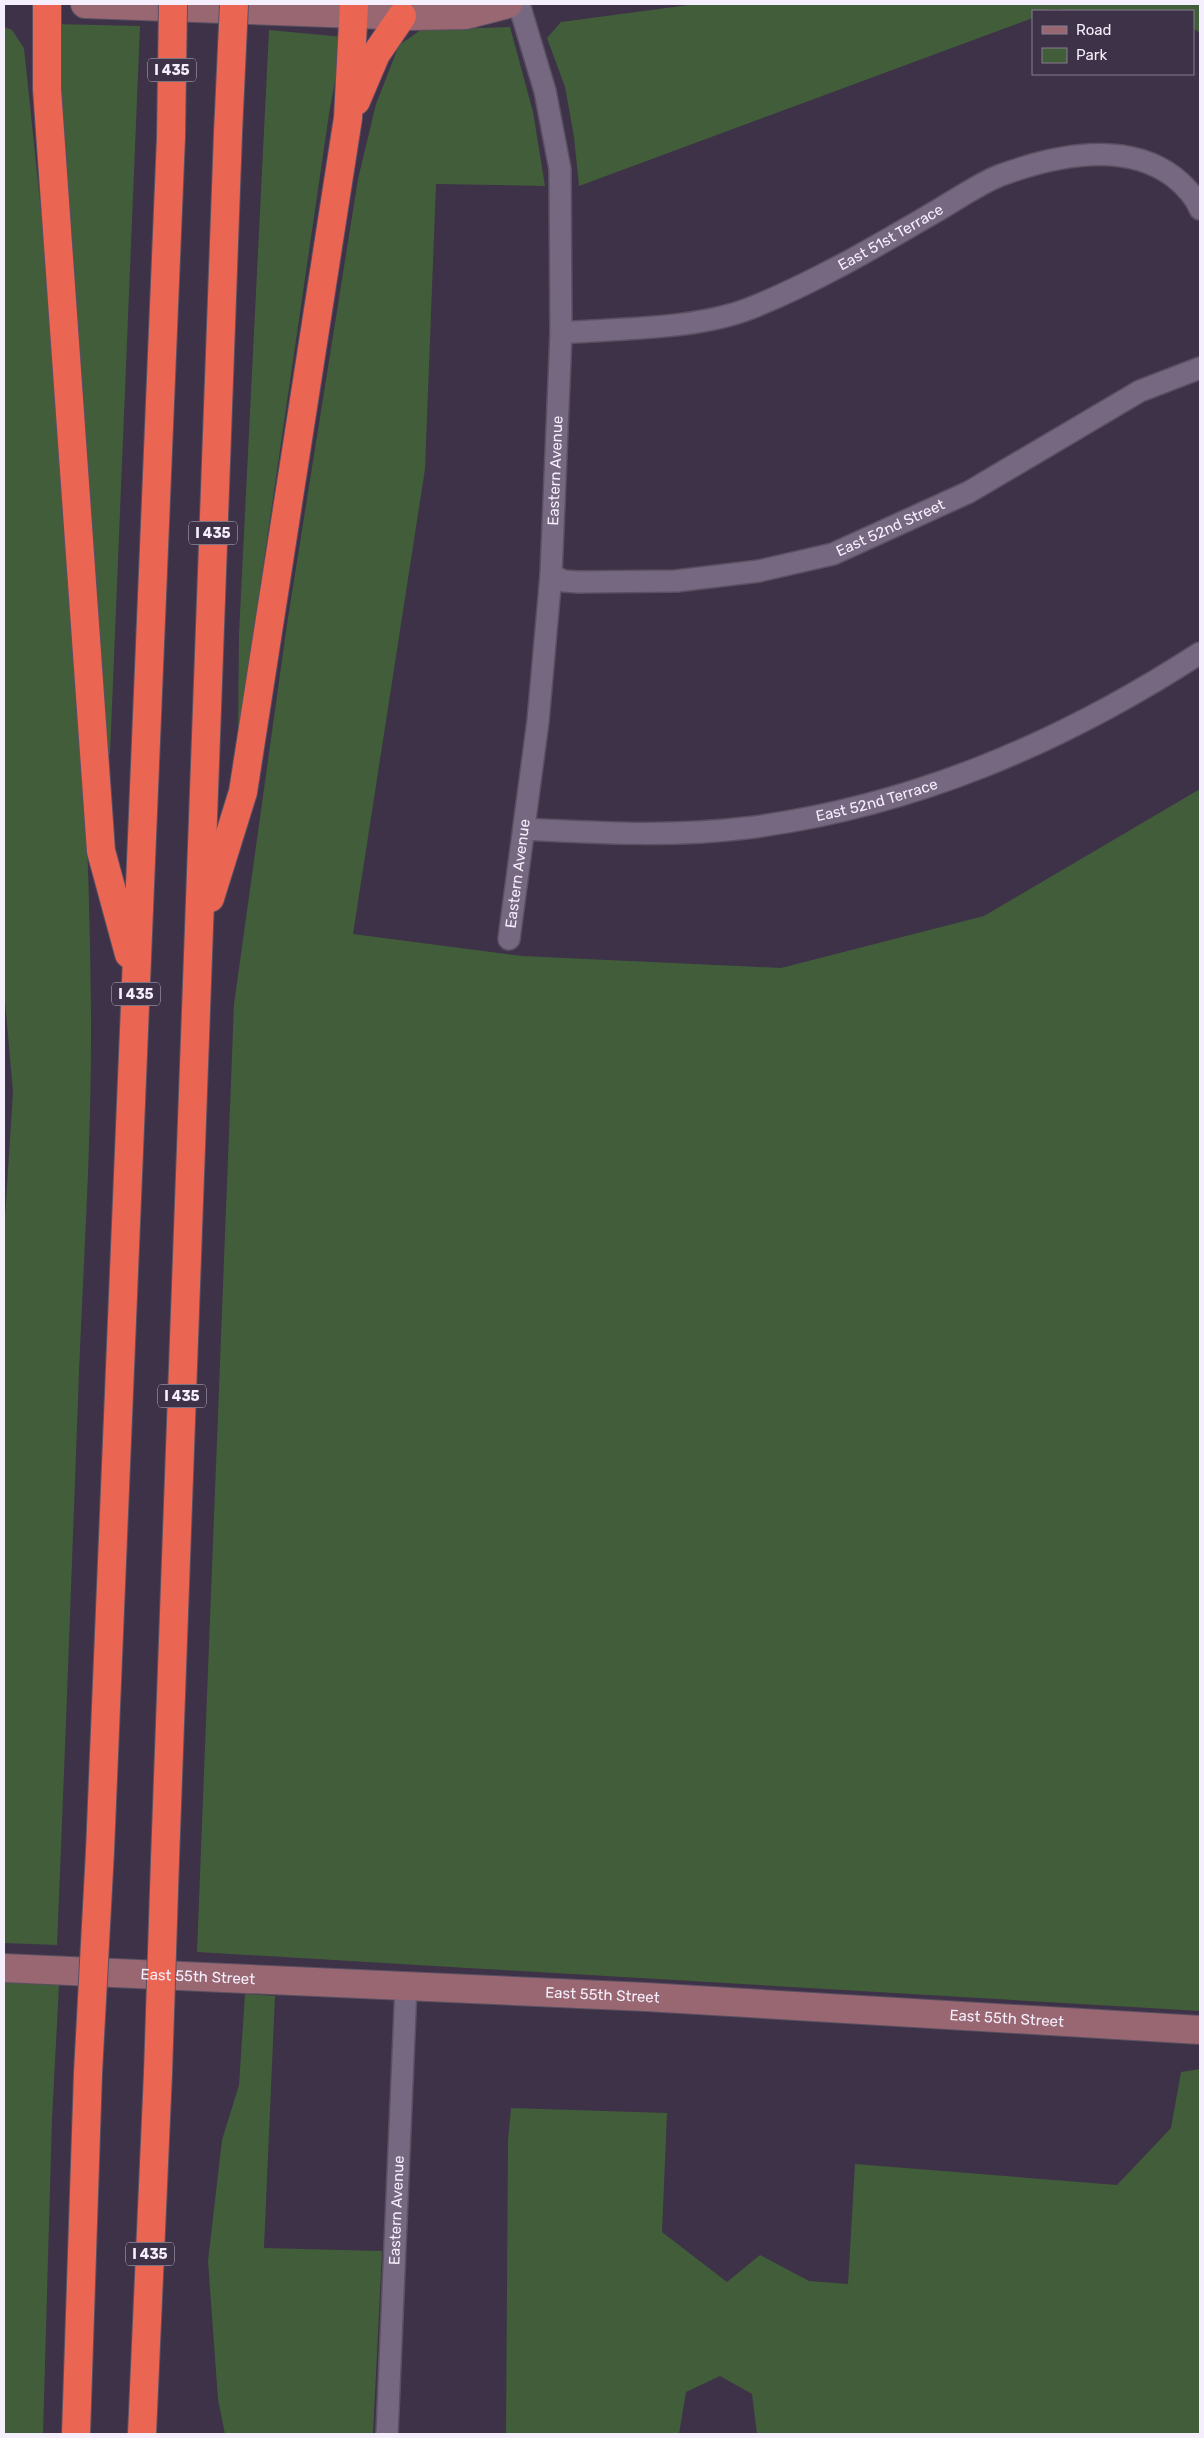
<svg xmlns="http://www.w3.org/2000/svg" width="1204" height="2438" font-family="Rubik,sans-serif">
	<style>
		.green { fill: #425d3a }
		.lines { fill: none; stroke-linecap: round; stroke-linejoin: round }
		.street-casing { stroke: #5a5062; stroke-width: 24 }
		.secondary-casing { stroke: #5a5062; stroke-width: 30 }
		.highway-casing { stroke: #5a5062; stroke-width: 30 }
		.street { stroke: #756880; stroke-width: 21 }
		.secondary { stroke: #986772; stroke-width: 28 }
		.highway { stroke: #ea6653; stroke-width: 28 }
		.highway-bridge-casing { stroke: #5a5062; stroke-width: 30; stroke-linecap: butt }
		.highway-bridge { stroke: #ea6653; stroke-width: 28 }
		.labels { text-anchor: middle; stroke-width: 5; stroke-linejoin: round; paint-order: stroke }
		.shield { fill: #3d3247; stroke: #beb6c6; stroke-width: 1 }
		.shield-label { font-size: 14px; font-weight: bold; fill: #f5eefc }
		.street-label { font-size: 15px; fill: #f5eefc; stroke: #3d3247 }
	</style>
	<rect width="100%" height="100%" fill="#3d3247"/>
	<!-- green -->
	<g class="green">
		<path d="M 696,4 L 1200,4 L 1200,33 L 1193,28 L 1193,11 L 1075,11 L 1056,9 L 1033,11 L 1033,18 L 579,186 L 574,137 L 565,87 L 547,38 L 561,22 Z"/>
		<path d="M 54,24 L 140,26 L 110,754 L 105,754 Z"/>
		<path d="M 4,27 L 12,30 L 24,48 C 58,367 88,688 91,1010 C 92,1131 84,1252 79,1372 C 72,1563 65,1754 57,1945 L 4,1943 L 4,1233 L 13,1092 L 4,990 Z"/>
		<path d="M 510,27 L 533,112 L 545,186 L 436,184 L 425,469 L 353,934 L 522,956 L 781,968 L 984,916 L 1200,789 L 1200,2011 L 197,1952 L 234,1004 L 287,624 L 358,179 L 376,104 L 399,45 L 421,30 Z"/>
		<path d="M 269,30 L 343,37 L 329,114 L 238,738 L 239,634 Z"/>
		<path d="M 4,1982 L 59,1985 L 52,2119 L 43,2434 L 4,2434 Z"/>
		<path d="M 245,1994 L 275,1996 L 264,2248 L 382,2251 L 373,2434 L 225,2434 L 218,2399 L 208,2261 L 222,2140 L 239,2085 Z"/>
		<path d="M 1200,2069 L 1200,2434 L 757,2434 L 752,2394 L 720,2376 L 686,2392 L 679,2434 L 506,2434 L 508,2140 L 511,2108 L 667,2113 L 662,2232 L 727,2282 L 760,2255 L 809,2281 L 848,2284 L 855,2164 L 1117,2185 L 1171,2128 L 1181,2072 Z"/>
	</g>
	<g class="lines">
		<!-- street casing -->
		<g class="street-casing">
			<g id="street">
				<path id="s1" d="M 561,333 C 620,328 695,330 751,308 C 813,283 870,250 928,216 C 950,204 982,181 1004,174 C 1057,155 1126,141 1174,177 C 1184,185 1195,196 1200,209"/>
				<path id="s2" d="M 551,575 L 564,581 L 578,582 L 676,581 L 759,571 L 833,554 L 969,492 L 1140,391 L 1200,368"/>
				<path id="s3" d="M 524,829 C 597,833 673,837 746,828 C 912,807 1061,743 1200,653"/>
				<path id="s4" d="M 509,939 L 538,721 L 551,575 L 561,333 L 560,169 L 545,91 L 519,4"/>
				<path id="s5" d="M 387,2434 L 406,1987"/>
			</g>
		</g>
		<!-- secondary casing -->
		<g class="secondary-casing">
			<g id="secondary">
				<path d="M 85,4 L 411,16 L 466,15 L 508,4"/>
				<path id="s6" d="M 4,1968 L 646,1997 L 1200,2030"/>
			</g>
		</g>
		<!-- highway casing -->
		<g class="highway-casing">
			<g id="highway">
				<path d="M 47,4 L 47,89 L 101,851 L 129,954"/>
				<path d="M 356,101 L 376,54 L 402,16"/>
				<path d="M 210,898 L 243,792 L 348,118 L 354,4"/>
				<path d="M 100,1851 L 171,137"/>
				<path d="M 165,1860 L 228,133"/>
				<path d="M 76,2434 L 88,2073"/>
				<path d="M 142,2434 L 158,2073"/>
			</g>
		</g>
		<!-- street -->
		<use href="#street" class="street"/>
		<!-- secondary -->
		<use href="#secondary" class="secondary"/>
		<!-- highway -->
		<use href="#highway" class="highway"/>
		<!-- highway-bridge casing -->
		<g class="highway-bridge-casing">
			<g id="highway-bridge">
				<path d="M 228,133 L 234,4"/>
				<path d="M 171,137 L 173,4"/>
				<path d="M 88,2073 L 100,1851"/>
				<path d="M 158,2073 L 165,1860"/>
			</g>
		</g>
		<!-- highway-bridge -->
		<use href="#highway-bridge" class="highway-bridge"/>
	</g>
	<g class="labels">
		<!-- shield labels -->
		<g class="shield">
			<rect x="148" y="58.5" width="48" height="23" rx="4"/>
			<rect x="189" y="521.5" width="48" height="23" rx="4"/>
			<rect x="112" y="982.5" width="48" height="23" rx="4"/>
			<rect x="158" y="1384.5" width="48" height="23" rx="4"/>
			<rect x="126" y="2242.5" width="48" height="23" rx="4"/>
		</g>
		<g class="shield-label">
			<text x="172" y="75">I 435</text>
			<text x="213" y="538">I 435</text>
			<text x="136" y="999">I 435</text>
			<text x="182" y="1401">I 435</text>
			<text x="150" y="2259">I 435</text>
		</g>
		<!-- street labels -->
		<g class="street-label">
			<text dy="5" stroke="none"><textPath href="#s1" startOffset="349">East 51st Terrace</textPath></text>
			<text dy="5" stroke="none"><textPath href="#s4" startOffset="471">Eastern Avenue</textPath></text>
			<text dy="5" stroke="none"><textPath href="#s2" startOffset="349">East 52nd Street</textPath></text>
			<text dy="5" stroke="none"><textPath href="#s3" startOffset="356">East 52nd Terrace</textPath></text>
			<text dy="5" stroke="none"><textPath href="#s4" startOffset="66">Eastern Avenue</textPath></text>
			<text dy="5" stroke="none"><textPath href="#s6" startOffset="194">East 55th Street</textPath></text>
			<text dy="5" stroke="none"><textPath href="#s6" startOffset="599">East 55th Street</textPath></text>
			<text dy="5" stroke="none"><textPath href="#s6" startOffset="1004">East 55th Street</textPath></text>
			<text dy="5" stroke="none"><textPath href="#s5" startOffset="224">Eastern Avenue</textPath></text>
		</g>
	</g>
	<!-- border -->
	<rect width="1204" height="2438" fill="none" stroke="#f5eefc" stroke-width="10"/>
	<!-- legend -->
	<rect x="1032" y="10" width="162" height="65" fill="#3d3247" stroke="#877d8f"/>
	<rect x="1042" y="26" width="25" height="8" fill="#986772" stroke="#877d8f"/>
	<text x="1076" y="35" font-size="15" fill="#f5eefc">Road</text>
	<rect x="1042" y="48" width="25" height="15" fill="#425d3a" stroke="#877d8f"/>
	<text x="1076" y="60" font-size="15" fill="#f5eefc">Park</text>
</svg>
